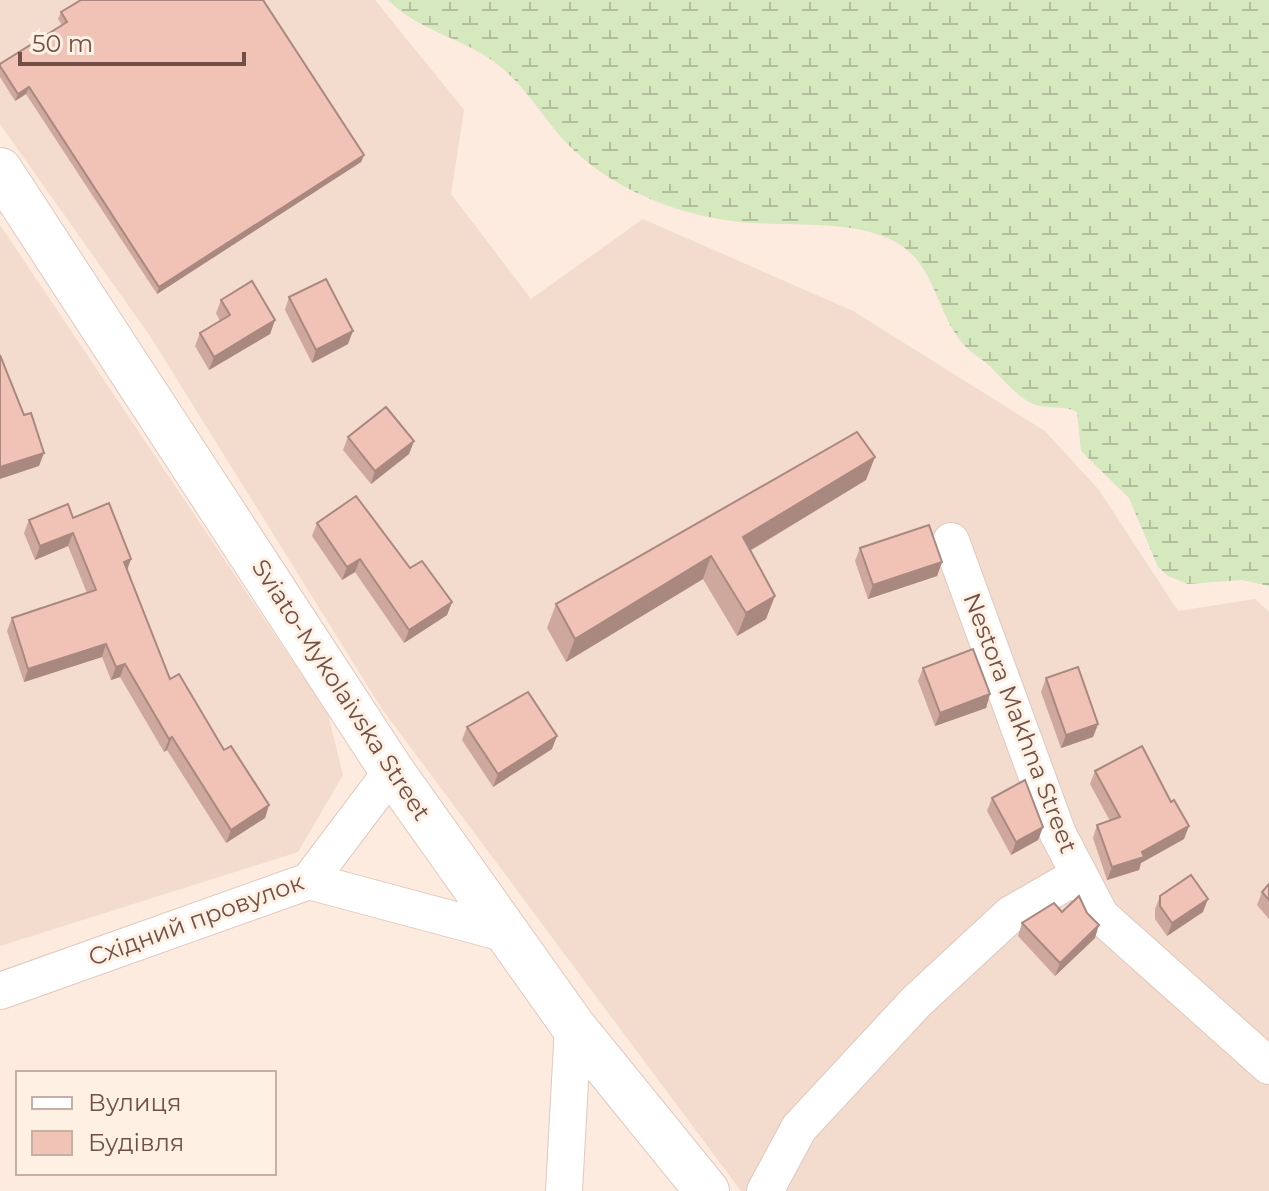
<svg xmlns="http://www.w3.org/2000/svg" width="1269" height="1191" font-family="Montserrat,sans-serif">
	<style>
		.residential { fill: #f3dbcd }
		.wetland { fill: url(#wetland-marsh) }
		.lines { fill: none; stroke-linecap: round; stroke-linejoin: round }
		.minor-casing { stroke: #e1c8be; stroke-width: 38 }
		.tertiary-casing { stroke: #e1c8be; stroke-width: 46 }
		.minor { stroke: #fff; stroke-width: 36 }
		.tertiary { stroke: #fff; stroke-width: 44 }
		.wall { fill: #cfa89d }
		.shaded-wall { fill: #a9887f }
		.building { fill: #f1c3b6; stroke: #a9887f; stroke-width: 2 }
		.labels { text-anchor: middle; stroke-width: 6; stroke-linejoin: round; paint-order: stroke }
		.street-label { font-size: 24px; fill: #714f47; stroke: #fff0e4 }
	</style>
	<defs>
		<pattern id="wetland-marsh" width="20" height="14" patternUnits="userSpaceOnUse" patternTransform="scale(2)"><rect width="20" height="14" fill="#d6e8be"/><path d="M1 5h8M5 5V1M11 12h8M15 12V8" fill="none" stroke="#b2be9c"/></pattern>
	</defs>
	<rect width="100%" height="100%" fill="#fcebde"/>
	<!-- residential -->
	<g class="residential">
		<path d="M 0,0 L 375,0 L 464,110 L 451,194 L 531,299 L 643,219 L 853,311 L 1045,431 L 1099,490 L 1178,611 L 1255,599 L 1269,612 L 1269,1191 L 741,1191 L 382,709 L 150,336 L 0,124 Z"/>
		<path d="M 0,225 L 328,714 L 343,775 L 298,852 L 0,946 Z"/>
	</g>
	<!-- wetland -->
	<path class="wetland" d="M 388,0 L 1269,0 L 1269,586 L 1242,580 L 1188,584 L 1168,576 L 1158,567 L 1129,498 L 1081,451 L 1077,412 C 1064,405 1049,409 1036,405 C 1016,398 1001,375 985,362 C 979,357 972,353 966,347 C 935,315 937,262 892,240 C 842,216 774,230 719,219 C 659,208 601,182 561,137 C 541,114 525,87 502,68 C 467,38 422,34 388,0 Z"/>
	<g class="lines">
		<!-- minor casing -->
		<g class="minor-casing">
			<g id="minor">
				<path d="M 951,541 L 1058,834 L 1101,916 L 1269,1066"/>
				<path d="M 309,881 L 507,934"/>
				<path d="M 0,991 L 309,881 L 392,771"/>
				<path d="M 564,1191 L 573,1026"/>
				<path d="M 765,1191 L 799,1128 L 916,1002 L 1011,914 L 1079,875"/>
			</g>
		</g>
		<!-- tertiary casing -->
		<g class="tertiary-casing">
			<path id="tertiary" d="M 0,170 L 392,771 L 573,1026 L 707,1191"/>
		</g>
		<!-- minor -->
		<use href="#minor" class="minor"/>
		<!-- tertiary -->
		<use href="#tertiary" class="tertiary"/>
	</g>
	<!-- wall -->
	<g class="wall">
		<path d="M 61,12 L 364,155 L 361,162 L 157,294 L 26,94 L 15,101 L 0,77 L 0,66 L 62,25 L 58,19 Z"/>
		<path d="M 289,297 L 348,344 L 312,363 L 285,310 Z"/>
		<path d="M 221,300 L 275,320 L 270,334 L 209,370 L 195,346 L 200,333 L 220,321 L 216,313 Z"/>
		<path d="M 348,437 L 414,441 L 409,454 L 371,484 L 343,450 Z"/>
		<path d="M 866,480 L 750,551 L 766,619 L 737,636 L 703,579 L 566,662 L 547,628 L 556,604 Z"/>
		<path d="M 73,518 L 131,559 L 127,571 L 170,679 L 224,750 L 269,805 L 265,818 L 226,843 L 167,750 L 164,752 L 120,677 L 111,680 L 102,657 L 24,682 L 7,631 L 12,618 L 87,593 L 68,546 L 35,560 L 24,533 L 29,520 Z"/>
		<path d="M 317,523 L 410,568 L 452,602 L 447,615 L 404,643 L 355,572 L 342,580 L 312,536 Z"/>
		<path d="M 860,548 L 942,562 L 937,576 L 868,599 L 855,561 Z"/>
		<path d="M 923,668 L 990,694 L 986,708 L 935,726 L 918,681 Z"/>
		<path d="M 1046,678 L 1098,724 L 1093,737 L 1061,748 L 1041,692 Z"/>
		<path d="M 467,727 L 552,749 L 493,787 L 462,740 Z"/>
		<path d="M 1095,771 L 1184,839 L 1141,863 L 1139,870 L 1107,880 L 1093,838 L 1097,825 L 1110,821 L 1090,784 Z"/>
		<path d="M 992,798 L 1043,827 L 1038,840 L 1011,855 L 987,811 Z"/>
		<path d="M 1269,884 L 1269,919 L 1257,905 L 1262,892 Z"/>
		<path d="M 1160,896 L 1203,912 L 1167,936 L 1155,919 L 1155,909 Z"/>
		<path d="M 1062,912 L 1095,938 L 1055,976 L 1018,936 L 1022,923 Z"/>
	</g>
	<!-- shaded-wall -->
	<g class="shaded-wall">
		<path d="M 29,87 L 26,94 L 15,101 L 18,94 Z"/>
		<path d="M 364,155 L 361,162 L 157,294 L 159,287 Z"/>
		<path d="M 275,320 L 270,334 L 209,370 L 214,357 Z"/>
		<path d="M 353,331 L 348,344 L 312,363 L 316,350 Z"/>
		<path d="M 414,441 L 409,454 L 371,484 L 375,471 Z"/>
		<path d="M 44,453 L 39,466 L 0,479 L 0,467 Z"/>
		<path d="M 875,457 L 866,480 L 734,560 L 743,537 Z"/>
		<path d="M 73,533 L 68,546 L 35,560 L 40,546 Z"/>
		<path d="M 711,556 L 703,579 L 566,662 L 575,639 Z"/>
		<path d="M 131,559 L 126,572 L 124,562 Z"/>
		<path d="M 360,559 L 355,572 L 342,580 L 347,567 Z"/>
		<path d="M 942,562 L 937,576 L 868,599 L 873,585 Z"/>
		<path d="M 775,596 L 766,619 L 737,636 L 746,613 Z"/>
		<path d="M 452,602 L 447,615 L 404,643 L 409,630 Z"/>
		<path d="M 106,644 L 102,657 L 24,682 L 28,669 Z"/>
		<path d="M 125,664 L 120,677 L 111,680 L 116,667 Z"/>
		<path d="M 990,694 L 986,708 L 935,726 L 940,713 Z"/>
		<path d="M 1098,724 L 1093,737 L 1061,748 L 1066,735 Z"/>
		<path d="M 557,736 L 552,749 L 493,787 L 498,774 Z"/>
		<path d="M 172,737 L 167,750 L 164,752 L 169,739 Z"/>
		<path d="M 269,805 L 265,818 L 226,843 L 231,830 Z"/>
		<path d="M 1189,826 L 1184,839 L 1141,863 L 1139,870 L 1107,880 L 1112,867 L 1142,852 Z"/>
		<path d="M 1043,827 L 1038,840 L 1011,855 L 1016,842 Z"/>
		<path d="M 1208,899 L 1203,912 L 1167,936 L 1172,923 Z"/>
		<path d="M 1099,925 L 1095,938 L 1055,976 L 1060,963 Z"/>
	</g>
	<!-- building -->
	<g class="building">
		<path d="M 81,0 L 263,0 L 364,155 L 159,287 L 29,87 L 18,94 L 0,66 L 0,64 L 67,22 L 61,12 Z"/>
		<path d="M 326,279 L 353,331 L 316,350 L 289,297 Z"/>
		<path d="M 252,281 L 275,320 L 214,357 L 200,333 L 230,315 L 221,300 Z"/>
		<path d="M 0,355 L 24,415 L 31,413 L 44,453 L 0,467 Z"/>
		<path d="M 386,407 L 414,441 L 375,471 L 348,437 Z"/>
		<path d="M 857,432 L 875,457 L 743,537 L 775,596 L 746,613 L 711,556 L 575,639 L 556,604 Z"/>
		<path d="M 356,496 L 410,568 L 422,561 L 452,602 L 409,630 L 360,559 L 347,567 L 317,523 Z"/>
		<path d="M 109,503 L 131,559 L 124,562 L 170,679 L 179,674 L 224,750 L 231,746 L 269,805 L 231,830 L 172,737 L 169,739 L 125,664 L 116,667 L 106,644 L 28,669 L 12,618 L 96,590 L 73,533 L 40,546 L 29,520 L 68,504 L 73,518 Z"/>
		<path d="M 929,525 L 942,562 L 873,585 L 860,548 Z"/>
		<path d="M 973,649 L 990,694 L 940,713 L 923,668 Z"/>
		<path d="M 1078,667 L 1098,724 L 1066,735 L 1046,678 Z"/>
		<path d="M 528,692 L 557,736 L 498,774 L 467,727 Z"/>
		<path d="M 1142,746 L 1171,802 L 1174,800 L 1189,826 L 1142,852 L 1144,857 L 1112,867 L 1097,825 L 1120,817 L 1095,771 Z"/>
		<path d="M 1025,780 L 1043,827 L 1016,842 L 992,798 Z"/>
		<path d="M 1191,875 L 1208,899 L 1172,923 L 1160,906 L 1160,896 Z"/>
		<path d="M 1269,884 L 1269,900 L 1262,892 Z"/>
		<path d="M 1079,896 L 1087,913 L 1099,925 L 1060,963 L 1022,923 L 1054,903 L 1062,912 Z"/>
	</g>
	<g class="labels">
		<!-- street labels -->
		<g class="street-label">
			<text transform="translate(341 690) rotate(57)" y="8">Sviato-Mykolaivska Street</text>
			<text transform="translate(1020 723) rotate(69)" y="8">Nestora Makhna Street</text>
			<text transform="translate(196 920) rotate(-20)" y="8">Східний провулок</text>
		</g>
	</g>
	<!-- legend -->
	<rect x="16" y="1071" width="260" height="104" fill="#fff0e4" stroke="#c6b0a5" stroke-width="2"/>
	<rect x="32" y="1097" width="40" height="12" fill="#ffffff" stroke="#c6b0a5" stroke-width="2"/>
	<text x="88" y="1111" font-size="24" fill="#714f47">Вулиця</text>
	<rect x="32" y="1131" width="40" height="24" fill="#f1c3b6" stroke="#c6b0a5" stroke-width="2"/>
	<text x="88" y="1151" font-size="24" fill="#714f47">Будівля</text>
	<!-- scale -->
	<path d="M20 52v12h224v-12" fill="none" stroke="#714f47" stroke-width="4"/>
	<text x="32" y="52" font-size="24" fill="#714f47" stroke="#fff0e4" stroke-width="6" paint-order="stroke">50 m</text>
</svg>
